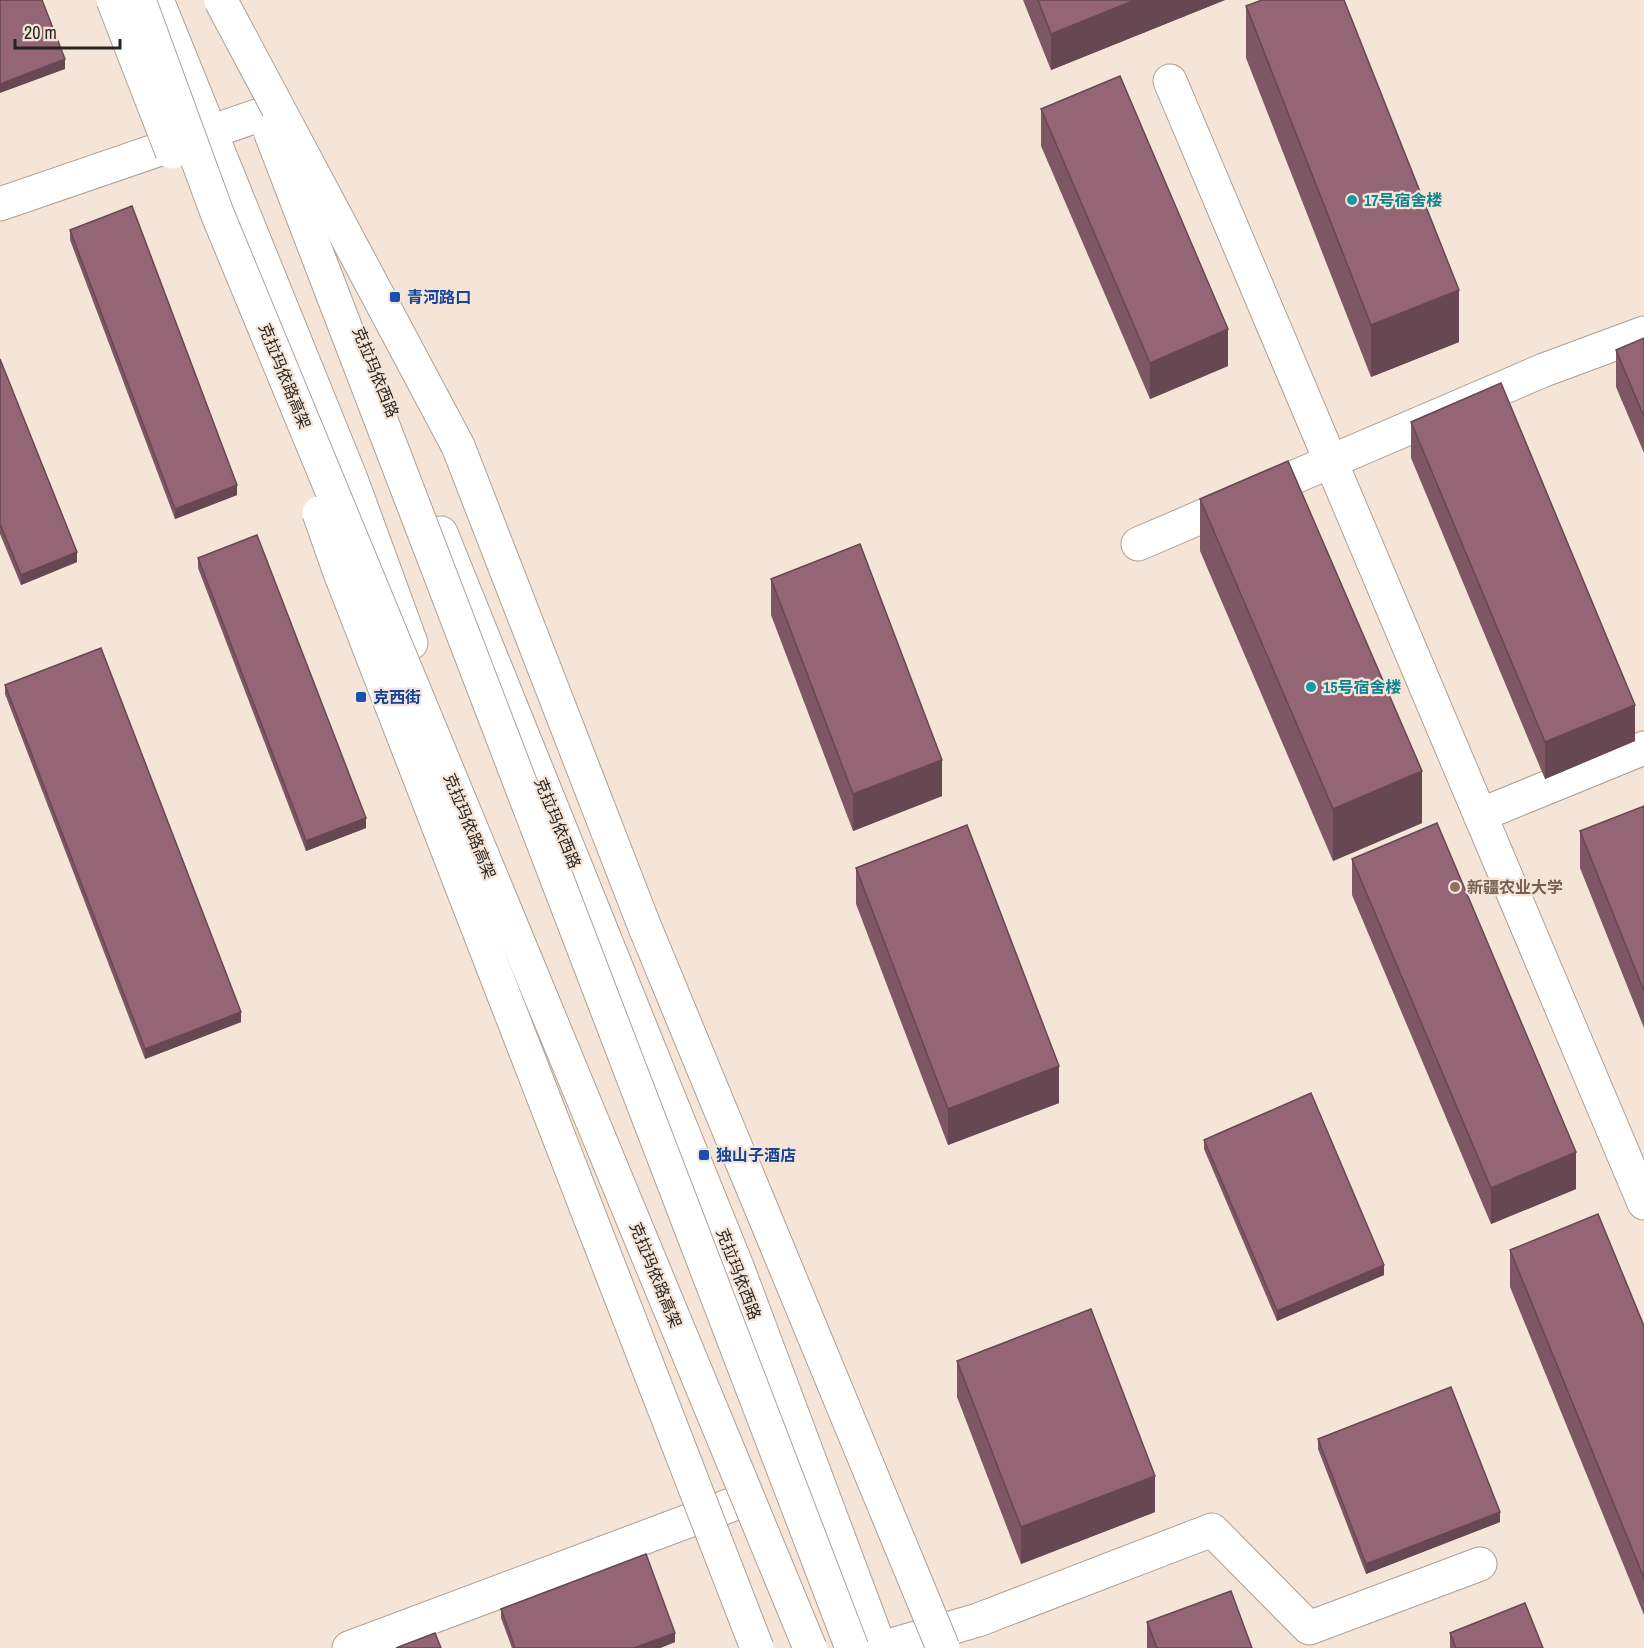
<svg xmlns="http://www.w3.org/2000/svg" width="1644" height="1648" font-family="'Archivo Narrow','Noto Sans SC',sans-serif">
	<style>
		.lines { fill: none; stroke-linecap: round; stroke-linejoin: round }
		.minor-casing { stroke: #aea093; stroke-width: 35 }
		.primary-casing { stroke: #aea093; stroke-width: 35 }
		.minor { stroke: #fff; stroke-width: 33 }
		.primary { stroke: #fff; stroke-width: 33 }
		.trunk-bridge-casing { stroke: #aea093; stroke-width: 35; stroke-linecap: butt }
		.trunk-bridge { stroke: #fff; stroke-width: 33 }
		.wall { fill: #7e5765 }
		.shaded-wall { fill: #674752 }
		.building { fill: #936575; stroke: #674752; stroke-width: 1.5 }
		.culture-dot { fill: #0f9aa8; stroke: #f4e5d8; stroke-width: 2 }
		.transit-dot { fill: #1a4fb4; stroke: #f4e5d8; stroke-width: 2 }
		.education-dot { fill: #8d6e63; stroke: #f4e5d8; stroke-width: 2 }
		.labels { text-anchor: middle; stroke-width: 4.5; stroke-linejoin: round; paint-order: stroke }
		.culture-label { font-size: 16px; font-weight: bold; fill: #0d838f; stroke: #f4e5d8; text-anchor: start }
		.transit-label { font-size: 16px; font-weight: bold; fill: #164399; stroke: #f4e5d8; text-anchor: start }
		.street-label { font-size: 16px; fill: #29241f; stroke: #f4e5d8 }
		.education-label { font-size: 16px; font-weight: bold; fill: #785e54; stroke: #f4e5d8; text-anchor: start }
	</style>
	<rect width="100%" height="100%" fill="#f4e5d8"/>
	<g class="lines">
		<!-- minor casing -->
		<g class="minor-casing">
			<g id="minor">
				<path d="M 1170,81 L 1644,1203"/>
				<path d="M 0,204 L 271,111"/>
				<path d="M 1138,544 L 1544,370 L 1644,333"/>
				<path d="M 1480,815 L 1644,748"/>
				<path d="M 349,1648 L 739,1502"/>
				<path d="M 881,1648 L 978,1620 L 1212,1530 L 1309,1628 L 1480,1564"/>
			</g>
		</g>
		<!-- primary casing -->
		<g class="primary-casing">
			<g id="primary">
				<path d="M 157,0 L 351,479 L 411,643"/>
				<path d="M 441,533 L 738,1269 L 880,1648"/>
			</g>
		</g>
		<!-- minor -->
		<use href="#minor" class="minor"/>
		<!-- primary -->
		<use href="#primary" class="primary"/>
		<!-- trunk-bridge casing -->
		<g class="trunk-bridge-casing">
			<g id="trunk-bridge">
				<path d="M 113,0 L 172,152"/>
				<path d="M 139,0 L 217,213 L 810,1648"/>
				<path d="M 221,1 L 458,446 L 644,925 L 943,1648"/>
				<path d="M 270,131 L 852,1648"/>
				<path d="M 319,513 L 339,570 L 757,1648"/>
			</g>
		</g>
		<!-- trunk-bridge -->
		<use href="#trunk-bridge" class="trunk-bridge"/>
	</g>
	<!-- wall -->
	<g class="wall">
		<path d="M 1023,0 L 1225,0 L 1051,70 Z"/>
		<path d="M 1246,6 L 1459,342 L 1371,377 L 1246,58 Z"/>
		<path d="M 1041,109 L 1228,366 L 1150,399 L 1041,146 Z"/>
		<path d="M 70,230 L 237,495 L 175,519 L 70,240 Z"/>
		<path d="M 1644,338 L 1644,453 L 1616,387 L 1616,350 Z"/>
		<path d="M 0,359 L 77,562 L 21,585 L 0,534 Z"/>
		<path d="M 1411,422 L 1635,741 L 1545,779 L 1411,458 Z"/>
		<path d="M 1200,499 L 1422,823 L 1333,861 L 1200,551 Z"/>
		<path d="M 198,558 L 366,828 L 306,851 L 198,568 Z"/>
		<path d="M 771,579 L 942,796 L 853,831 L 771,615 Z"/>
		<path d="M 5,685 L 241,1022 L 145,1059 L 5,694 Z"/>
		<path d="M 1644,806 L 1644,1028 L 1580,868 L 1580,831 Z"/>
		<path d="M 1352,859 L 1576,1189 L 1491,1224 L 1352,895 Z"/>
		<path d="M 856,868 L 1059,1103 L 948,1145 L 856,904 Z"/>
		<path d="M 1204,1140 L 1384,1275 L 1277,1321 L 1204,1149 Z"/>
		<path d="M 1510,1250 L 1644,1326 L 1644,1615 L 1510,1287 Z"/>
		<path d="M 957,1361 L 1155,1512 L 1021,1564 L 957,1397 Z"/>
		<path d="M 1318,1439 L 1500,1522 L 1366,1574 L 1318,1449 Z"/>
		<path d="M 501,1609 L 675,1642 L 660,1648 L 512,1648 L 501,1618 Z"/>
		<path d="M 1147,1622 L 1252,1648 L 1147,1648 Z"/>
		<path d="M 1450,1633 L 1543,1648 L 1450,1648 Z"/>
	</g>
	<!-- shaded-wall -->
	<g class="shaded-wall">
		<path d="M 1135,0 L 1225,0 L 1051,70 L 1051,34 Z"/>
		<path d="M 65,59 L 65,69 L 0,93 L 0,84 Z"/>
		<path d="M 1459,290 L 1459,342 L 1371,377 L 1371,325 Z"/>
		<path d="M 1228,329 L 1228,366 L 1150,399 L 1150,363 Z"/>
		<path d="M 237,485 L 237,495 L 175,519 L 175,509 Z"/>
		<path d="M 77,552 L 77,562 L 21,585 L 21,575 Z"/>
		<path d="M 1635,705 L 1635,741 L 1545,779 L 1545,742 Z"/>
		<path d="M 942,760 L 942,796 L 853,831 L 853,794 Z"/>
		<path d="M 1422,771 L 1422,823 L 1333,861 L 1333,809 Z"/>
		<path d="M 366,818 L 366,828 L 306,851 L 306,841 Z"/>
		<path d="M 241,1012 L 241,1022 L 145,1059 L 145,1049 Z"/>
		<path d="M 1059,1066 L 1059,1103 L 948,1145 L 948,1109 Z"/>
		<path d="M 1576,1152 L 1576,1189 L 1491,1224 L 1491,1188 Z"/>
		<path d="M 1384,1265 L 1384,1275 L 1277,1321 L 1277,1311 Z"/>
		<path d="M 1155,1476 L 1155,1512 L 1021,1564 L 1021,1527 Z"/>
		<path d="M 1500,1512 L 1500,1522 L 1366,1574 L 1366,1564 Z"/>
		<path d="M 675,1633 L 675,1642 L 660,1648 L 634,1648 Z"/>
	</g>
	<!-- building -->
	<g class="building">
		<path d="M 0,0 L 42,0 L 65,59 L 0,84 Z"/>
		<path d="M 1038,0 L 1135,0 L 1051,34 Z"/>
		<path d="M 1262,0 L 1344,0 L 1459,290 L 1371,325 L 1246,6 Z"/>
		<path d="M 1120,76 L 1228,329 L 1150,363 L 1041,109 Z"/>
		<path d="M 132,206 L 237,485 L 175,509 L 70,230 Z"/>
		<path d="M 1644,338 L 1644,417 L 1616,350 Z"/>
		<path d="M 0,359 L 77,552 L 21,575 L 0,524 Z"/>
		<path d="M 1501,383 L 1635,705 L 1545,742 L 1411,422 Z"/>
		<path d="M 1288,461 L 1422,771 L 1333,809 L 1200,499 Z"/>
		<path d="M 257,535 L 366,818 L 306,841 L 198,558 Z"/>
		<path d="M 860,544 L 942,760 L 853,794 L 771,579 Z"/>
		<path d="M 101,648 L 241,1012 L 145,1049 L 5,685 Z"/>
		<path d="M 1644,806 L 1644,991 L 1580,831 Z"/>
		<path d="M 1437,823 L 1576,1152 L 1491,1188 L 1352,859 Z"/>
		<path d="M 967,825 L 1059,1066 L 948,1109 L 856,868 Z"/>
		<path d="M 1311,1093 L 1384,1265 L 1277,1311 L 1204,1140 Z"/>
		<path d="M 1598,1214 L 1644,1326 L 1644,1578 L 1510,1250 Z"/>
		<path d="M 1091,1309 L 1155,1476 L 1021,1527 L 957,1361 Z"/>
		<path d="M 1451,1387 L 1500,1512 L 1366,1564 L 1318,1439 Z"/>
		<path d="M 646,1554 L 675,1633 L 634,1648 L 515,1648 L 501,1609 Z"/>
		<path d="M 1231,1591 L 1252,1648 L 1157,1648 L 1147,1622 Z"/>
		<path d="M 1525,1603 L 1543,1648 L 1456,1648 L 1450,1633 Z"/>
		<path d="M 435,1633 L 441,1648 L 396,1648 Z"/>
	</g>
	<!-- markers -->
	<g class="culture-dot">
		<circle cx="1352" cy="200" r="6"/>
		<circle cx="1311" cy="687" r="6"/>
	</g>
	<g class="transit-dot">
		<rect x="389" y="291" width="12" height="12" rx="3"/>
		<rect x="355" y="691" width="12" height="12" rx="3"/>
		<rect x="698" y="1149" width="12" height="12" rx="3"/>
	</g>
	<circle class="education-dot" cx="1455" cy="887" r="6"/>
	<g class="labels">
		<!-- culture labels -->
		<g class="culture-label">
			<text x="1364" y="206">17号宿舍楼</text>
			<text x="1323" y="693">15号宿舍楼</text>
		</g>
		<!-- transit labels -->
		<g class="transit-label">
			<text x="407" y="303">青河路口</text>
			<text x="373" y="703">克西街</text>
			<text x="716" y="1161">独山子酒店</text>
		</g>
		<!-- street labels -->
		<g class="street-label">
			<text transform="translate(376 372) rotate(68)" y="6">克拉玛依西路</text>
			<text transform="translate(285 376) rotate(68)" y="6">克拉玛依路高架</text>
			<text transform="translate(558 823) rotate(68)" y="6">克拉玛依西路</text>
			<text transform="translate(470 826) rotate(68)" y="6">克拉玛依路高架</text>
			<text transform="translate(739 1274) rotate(69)" y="6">克拉玛依西路</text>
			<text transform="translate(656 1275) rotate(68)" y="6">克拉玛依路高架</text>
		</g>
		<!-- education labels -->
		<g class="education-label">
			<text x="1467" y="893">新疆农业大学</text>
		</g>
	</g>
	<!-- scale -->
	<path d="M15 39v9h105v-9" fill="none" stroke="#29241f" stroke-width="3"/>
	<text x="24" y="39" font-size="18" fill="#29241f" stroke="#f4e5d8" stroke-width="4.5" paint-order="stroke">20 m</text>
</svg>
